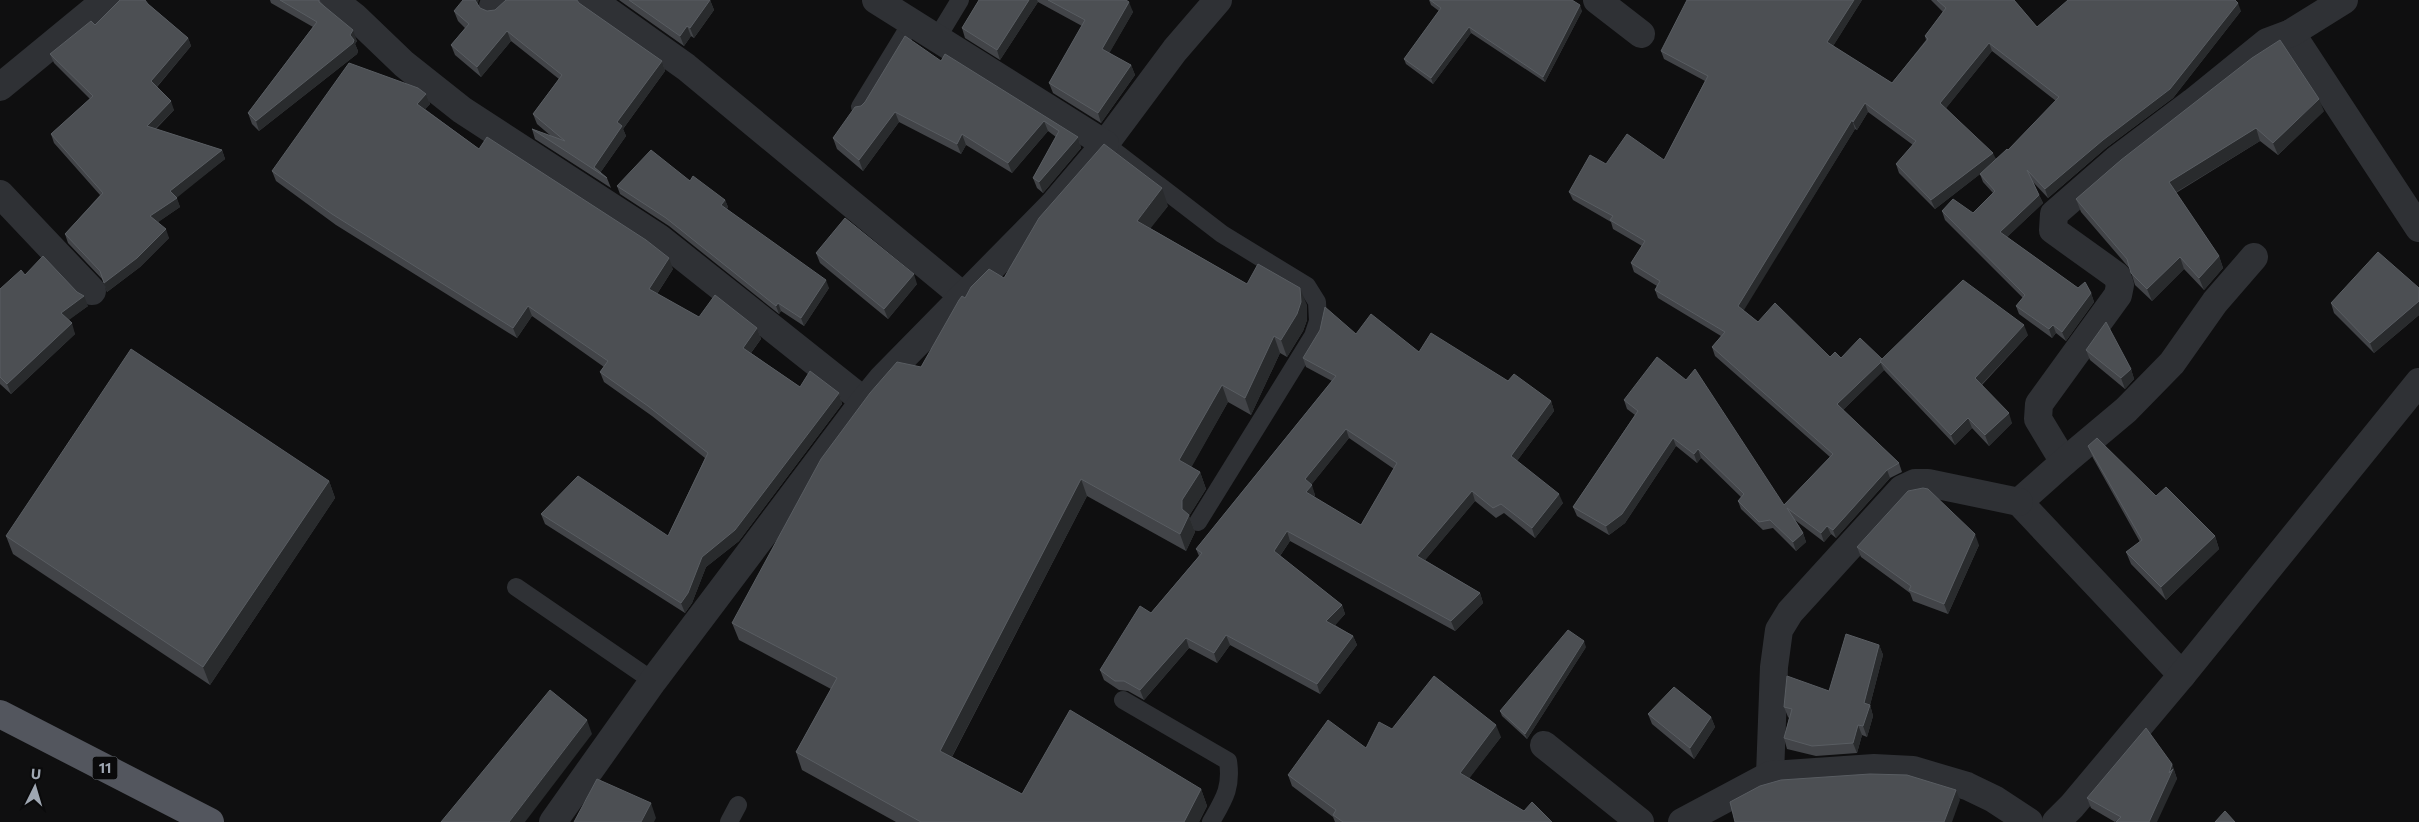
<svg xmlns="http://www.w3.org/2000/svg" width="2419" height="822" font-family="Commissioner,sans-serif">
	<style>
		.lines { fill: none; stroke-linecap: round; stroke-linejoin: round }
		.service { stroke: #2f3135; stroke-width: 18 }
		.minor { stroke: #2f3135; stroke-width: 28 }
		.trunk { stroke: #53565e; stroke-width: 28 }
		.wall { fill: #424448; fill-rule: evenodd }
		.shaded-wall { fill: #292b2d }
		.building { fill: #4c4f53; stroke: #595d62; fill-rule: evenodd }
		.labels { text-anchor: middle; stroke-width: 4; stroke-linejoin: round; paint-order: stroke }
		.shield { fill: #0a0a0b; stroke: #727880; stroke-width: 1 }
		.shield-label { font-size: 14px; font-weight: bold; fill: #9fa7b2 }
	</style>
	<rect width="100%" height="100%" fill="#0f0f10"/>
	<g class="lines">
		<!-- service -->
		<g class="service">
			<path d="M 937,38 L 960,0"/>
			<path d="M 860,107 L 912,22"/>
			<path d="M 1105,144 L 1222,234 L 1307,286 L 1317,302 L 1318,321 L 1313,336 L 1198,522"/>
			<path d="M 516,587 L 653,681"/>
			<path d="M 1123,700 L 1228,761 C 1232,788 1224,799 1211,822"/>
			<path d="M 729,822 L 738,805"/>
		</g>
		<!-- minor -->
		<g class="minor">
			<path d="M 333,0 L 355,17 L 404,64 L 462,110 L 659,238 L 864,401"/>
			<path d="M 592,0 L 686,67 L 963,296"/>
			<path d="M 1597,0 L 1641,34"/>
			<path d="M 493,6 L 498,0"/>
			<path d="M 2291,33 L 2419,228"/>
			<path d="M 0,87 L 106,0"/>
			<path d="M 1105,144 L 1175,50 L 1218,0"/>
			<path d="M 0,194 L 92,291"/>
			<path d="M 2064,462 L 2038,419 L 2039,404 L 2118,295 L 2120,285 L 2117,276 L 2053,230 L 2054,214 L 2116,160 L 2193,102 L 2267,42 L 2291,33 L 2344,0"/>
			<path d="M 2182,675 L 2019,502 L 2064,462 L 2126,410 L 2172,363 L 2215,302 L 2254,257"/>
			<path d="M 1544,745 L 1640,822"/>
			<path d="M 1770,775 L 1774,667 L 1779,630 L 1790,612 L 1902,489 L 1915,483 L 1928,483 L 2019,502"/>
			<path d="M 553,822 L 653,681 L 864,401 L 882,379 L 1054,204 L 1105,144 L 876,0"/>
			<path d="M 1682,822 L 1770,775 L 1874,768 L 1913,770 L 1967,786 L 1994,799 L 2029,822"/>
			<path d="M 2056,822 L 2072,806 L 2182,675 L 2419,382"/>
		</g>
		<!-- trunk -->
		<path class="trunk" d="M 0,714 L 210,822"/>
	</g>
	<!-- wall -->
	<g class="wall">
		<path d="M 270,0 L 319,0 L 357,41 L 355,44 L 358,51 L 357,54 L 259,131 L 252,124 L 248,113 L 313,27 L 271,3 Z"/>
		<path d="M 619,0 L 710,0 L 714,10 L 694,38 L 691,36 L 684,46 Z"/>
		<path d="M 979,0 L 1126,0 L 1133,12 L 1109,53 L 1131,65 L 1135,75 L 1101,123 L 1053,93 L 1049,83 L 1082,26 L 1038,2 L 1000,60 L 965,38 L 962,28 Z"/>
		<path d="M 1429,0 L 1572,0 L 1582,11 L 1545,82 L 1471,33 L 1433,84 L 1406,64 L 1404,59 L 1439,11 L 1431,5 Z"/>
		<path d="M 1862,0 L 1833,46 L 1892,83 L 1926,40 L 1925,36 L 1943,12 L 1931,0 L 2014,0 L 2037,27 L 2241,11 L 2173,98 L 2106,148 L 2048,198 L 2033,182 L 2039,195 L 2043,203 L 2007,237 L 2078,288 L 2091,293 L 2094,302 L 2066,341 L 2056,333 L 2052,338 L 2019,314 L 2016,306 L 2023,298 L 1945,220 L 1942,211 L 1973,213 L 1993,193 L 1983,182 L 1980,174 L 1935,209 L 1899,173 L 1896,164 L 1913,145 L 1868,112 L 1857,130 L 1855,129 L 1743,310 L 1758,322 L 1830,357 L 1841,358 L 1882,359 L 2028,335 L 1982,385 L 2012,423 L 1989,446 L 1972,428 L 1955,445 L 1884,370 L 1843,410 L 1899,463 L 1902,472 L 1890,478 L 1836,538 L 1831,534 L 1824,542 L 1795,520 L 1803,533 L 1806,542 L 1796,551 L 1773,528 L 1763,530 L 1741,509 L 1738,501 L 1741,497 L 1701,458 L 1697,463 L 1676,446 L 1625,523 L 1609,535 L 1577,516 L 1573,507 L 1635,415 L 1627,409 L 1624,400 L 1784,505 L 1830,457 L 1715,356 L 1712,347 L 1721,336 L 1658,298 L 1655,290 L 1657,286 L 1634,272 L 1631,263 L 1642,246 L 1613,229 L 1611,222 L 1573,200 L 1569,192 L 1606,164 L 1664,160 L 1705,81 L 1664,59 L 1661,51 ZM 1992,51 L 2056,101 L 2008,150 L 1996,159 L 1946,108 Z"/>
		<path d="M 478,3 L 478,6 L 480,8 L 487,11 L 579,3 L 662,61 L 665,71 L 623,129 L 626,136 L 600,173 L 607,178 L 611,188 L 535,139 L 532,129 L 551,136 L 537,124 L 533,114 L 559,79 L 511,41 L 481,77 L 455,55 L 451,45 L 465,28 L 458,21 L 454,11 Z"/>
		<path d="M 148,4 L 188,38 L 191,46 L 157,87 L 174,110 L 156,129 L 222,150 L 225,159 L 176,197 L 180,207 L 158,222 L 169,238 L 140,267 L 107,292 L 103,280 L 68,243 L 65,234 L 100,195 L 54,143 L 51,134 L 90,99 L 54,63 L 50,54 L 95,25 Z"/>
		<path d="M 941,61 L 1078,137 L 1081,148 L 1043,193 L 1037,188 L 1033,178 L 1056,137 L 1048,131 L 1012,173 L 966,145 L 961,154 L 899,122 L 863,171 L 837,149 L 833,138 L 861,106 Z"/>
		<path d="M 426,94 L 430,104 L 425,109 L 479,149 L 673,269 L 657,294 L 699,317 L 757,328 L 761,339 L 751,353 L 800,387 L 839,393 L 842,404 L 739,541 L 706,567 L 692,603 L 685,613 L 545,524 L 541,514 L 668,536 L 705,458 L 652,416 L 604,382 L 600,372 L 604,367 L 532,316 L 517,338 L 336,225 L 276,181 L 272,171 Z"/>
		<path d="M 2324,111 L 2278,155 L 2260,141 L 2176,193 L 2219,256 L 2223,268 L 2204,290 L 2184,269 L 2152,301 L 2135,285 L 2130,269 L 2081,212 L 2076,199 L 2121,160 Z"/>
		<path d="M 690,181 L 725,200 L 728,207 L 727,209 L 829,288 L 804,326 L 781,311 L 779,314 L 669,226 L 620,194 L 617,186 Z"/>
		<path d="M 1168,206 L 1150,228 L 1247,284 L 1307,305 L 1307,320 L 1303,331 L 1287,357 L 1280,353 L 1251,415 L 1228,402 L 1191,467 L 1200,472 L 1206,489 L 1189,516 L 1195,532 L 1186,551 L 1087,496 L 952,757 L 1022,794 L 1201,789 L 1207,806 L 1199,822 L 896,822 L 802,770 L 796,752 L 831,689 L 739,640 L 732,623 L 921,367 L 965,298 L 1004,278 Z"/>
		<path d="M 816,253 L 917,284 L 888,319 L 820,263 Z"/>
		<path d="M 25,275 L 88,306 L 68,320 L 75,334 L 11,394 L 0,384 L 0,289 Z"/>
		<path d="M 2419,288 L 2419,315 L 2374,353 L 2334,313 L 2331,303 Z"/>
		<path d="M 1356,334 L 1419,352 L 1508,381 L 1551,401 L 1554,411 L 1517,461 L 1563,503 L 1535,538 L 1504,513 L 1496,518 L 1475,501 L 1425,560 L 1480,593 L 1483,603 L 1455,631 L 1290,541 L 1280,556 L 1342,605 L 1345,614 L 1335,625 L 1353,636 L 1357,645 L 1320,694 L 1230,645 L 1217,663 L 1189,648 L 1144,700 L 1128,691 L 1119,690 L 1104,680 L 1100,670 L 1151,613 L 1199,556 L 1196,549 L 1332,381 L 1306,367 L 1303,358 ZM 1349,438 L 1394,469 L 1361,525 L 1314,497 L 1315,495 L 1311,485 Z"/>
		<path d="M 2086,350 L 2131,369 L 2134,379 L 2125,389 L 2090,360 Z"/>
		<path d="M 2088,446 L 2156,496 L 2215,536 L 2219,549 L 2166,600 L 2131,564 L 2126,552 L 2140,542 L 2093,458 Z"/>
		<path d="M 329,481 L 335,498 L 210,685 L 13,554 L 6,536 Z"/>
		<path d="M 1979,545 L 1948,614 L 1913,601 L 1910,593 L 1861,557 L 1857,547 Z"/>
		<path d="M 1879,645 L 1883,655 L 1870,705 L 1873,716 L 1867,737 L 1862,735 L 1857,753 L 1816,756 L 1787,749 L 1784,738 L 1789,718 L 1788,717 L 1784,707 L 1829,691 Z"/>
		<path d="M 1586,647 L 1527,739 L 1502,716 L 1500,711 Z"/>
		<path d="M 1648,714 L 1711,717 L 1715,727 L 1694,759 L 1652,724 Z"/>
		<path d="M 1392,729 L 1501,737 L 1469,778 L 1524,811 L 1552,822 L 1335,822 L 1333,817 L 1292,786 L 1288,775 L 1366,748 Z"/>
		<path d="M 2172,764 L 2177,779 L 2115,822 L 2091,808 L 2087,798 Z"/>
	</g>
	<!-- shaded-wall -->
	<g class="shaded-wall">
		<path d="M 475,0 L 479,0 L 478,3 L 478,11 Z"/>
		<path d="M 710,0 L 714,10 L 694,38 L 690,28 Z"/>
		<path d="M 1029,0 L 1037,0 L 1038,2 L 1000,60 L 997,50 Z"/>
		<path d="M 1854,0 L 1862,0 L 1830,51 L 1827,42 Z"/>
		<path d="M 1129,2 L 1133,12 L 1106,59 L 1102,49 Z"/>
		<path d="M 2238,3 L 2241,11 L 2173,98 L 2106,148 L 2048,198 L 2045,189 Z"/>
		<path d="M 1580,5 L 1582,11 L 1545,82 L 1543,77 Z"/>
		<path d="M 687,26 L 691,36 L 684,46 L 680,36 Z"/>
		<path d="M 1469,27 L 1471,33 L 1433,84 L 1431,78 Z"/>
		<path d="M 353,30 L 357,41 L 355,44 L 358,51 L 357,54 L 259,131 L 256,121 Z"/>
		<path d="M 507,31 L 511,41 L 481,77 L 477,67 Z"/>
		<path d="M 188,38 L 191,46 L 154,90 L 151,81 Z"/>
		<path d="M 1989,43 L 1992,51 L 1943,112 L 1940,103 Z"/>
		<path d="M 662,61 L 665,71 L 623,129 L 626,136 L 600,173 L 594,167 L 617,122 Z"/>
		<path d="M 1131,65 L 1135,75 L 1101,123 L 1098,113 Z"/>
		<path d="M 426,94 L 430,104 L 421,114 L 417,104 Z"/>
		<path d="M 2319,99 L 2324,111 L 2278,155 L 2273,143 Z"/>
		<path d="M 171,101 L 174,110 L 150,134 L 147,126 Z"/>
		<path d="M 1865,103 L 1868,112 L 1857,130 L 1853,122 Z"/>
		<path d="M 895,112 L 899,122 L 863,171 L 859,160 Z"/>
		<path d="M 1852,120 L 1855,129 L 1741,315 L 1738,306 Z"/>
		<path d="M 1044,121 L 1048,131 L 1012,173 L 1008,163 Z"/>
		<path d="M 2256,128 L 2260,141 L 2173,194 L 2169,182 Z"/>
		<path d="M 962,134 L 966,145 L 961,154 L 957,144 Z"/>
		<path d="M 1078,137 L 1081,148 L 1043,193 L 1039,182 Z"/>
		<path d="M 222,150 L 225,159 L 174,200 L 170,191 Z"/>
		<path d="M 1993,153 L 1997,161 L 1935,209 L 1931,200 Z"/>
		<path d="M 1162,188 L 1168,206 L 1143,238 L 1137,221 Z"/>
		<path d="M 2039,195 L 2043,203 L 2003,241 L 2000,232 Z"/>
		<path d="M 177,198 L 180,207 L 154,225 L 150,216 Z"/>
		<path d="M 725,200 L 728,207 L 724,212 L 721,205 Z"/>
		<path d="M 166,229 L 169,238 L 140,267 L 107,292 L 104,283 Z"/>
		<path d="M 2219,256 L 2223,268 L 2204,290 L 2199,278 Z"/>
		<path d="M 2180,257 L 2184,269 L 2152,301 L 2147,289 Z"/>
		<path d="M 669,258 L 673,269 L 653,300 L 649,289 Z"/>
		<path d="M 914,274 L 917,284 L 888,319 L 884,309 Z"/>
		<path d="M 826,280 L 829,288 L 804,326 L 801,318 Z"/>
		<path d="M 1300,288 L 1307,305 L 1307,320 L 1303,331 L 1287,357 L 1281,340 Z"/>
		<path d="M 2091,293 L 2094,302 L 2066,341 L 2062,332 Z"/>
		<path d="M 84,296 L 88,306 L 65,323 L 61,313 Z"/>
		<path d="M 2419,301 L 2419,315 L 2374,353 L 2370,343 Z"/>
		<path d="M 778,303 L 781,311 L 779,314 L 776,306 Z"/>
		<path d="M 528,306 L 532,316 L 517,338 L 513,328 Z"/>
		<path d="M 72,323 L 75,334 L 11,394 L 7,384 Z"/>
		<path d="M 2024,325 L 2028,335 L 1978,388 L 1975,378 Z"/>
		<path d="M 2053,325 L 2056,333 L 2052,338 L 2049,329 Z"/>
		<path d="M 757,328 L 761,339 L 747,358 L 743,348 Z"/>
		<path d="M 1274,336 L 1280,353 L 1251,415 L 1245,398 Z"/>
		<path d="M 1880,362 L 1884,370 L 1840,413 L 1837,404 Z"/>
		<path d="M 2131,369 L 2134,379 L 2125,389 L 2121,378 Z"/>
		<path d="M 1222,385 L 1228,402 L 1186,477 L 1179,460 Z"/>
		<path d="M 839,393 L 842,404 L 739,541 L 706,567 L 692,603 L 685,613 L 681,603 L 702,557 Z"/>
		<path d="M 1551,401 L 1554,411 L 1514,465 L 1511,456 Z"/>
		<path d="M 2009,413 L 2012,423 L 1989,446 L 1985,435 Z"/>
		<path d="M 1968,418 L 1972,428 L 1955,445 L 1951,435 Z"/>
		<path d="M 1346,429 L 1349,438 L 1308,489 L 1305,479 Z"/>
		<path d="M 1673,438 L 1676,446 L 1625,523 L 1609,535 L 1606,526 Z"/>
		<path d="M 1698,449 L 1701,458 L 1697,463 L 1694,454 Z"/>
		<path d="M 1887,470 L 1890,478 L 1836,538 L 1833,530 Z"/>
		<path d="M 1200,472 L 1206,489 L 1189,516 L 1195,532 L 1186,551 L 1180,534 L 1182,500 Z"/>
		<path d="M 1081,479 L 1087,496 L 946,768 L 940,751 Z"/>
		<path d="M 329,481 L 335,498 L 210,685 L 203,667 Z"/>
		<path d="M 1312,485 L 1315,495 L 1309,501 L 1306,492 Z"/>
		<path d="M 1472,491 L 1475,501 L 1421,565 L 1417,556 Z"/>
		<path d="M 1559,494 L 1563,503 L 1535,538 L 1532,528 Z"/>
		<path d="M 1827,526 L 1831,534 L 1824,542 L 1821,533 Z"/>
		<path d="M 1287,531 L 1290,541 L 1277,560 L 1274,551 Z"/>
		<path d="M 1803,533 L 1806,542 L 1796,551 L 1793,542 Z"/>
		<path d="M 1975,534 L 1979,545 L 1948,614 L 1944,604 Z"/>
		<path d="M 2215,536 L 2219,549 L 2166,600 L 2161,587 Z"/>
		<path d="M 1480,593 L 1483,603 L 1455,631 L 1451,621 Z"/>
		<path d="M 1342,605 L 1345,614 L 1330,631 L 1326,621 Z"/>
		<path d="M 1226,635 L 1230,645 L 1217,663 L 1214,653 Z"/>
		<path d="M 1353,636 L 1357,645 L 1320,694 L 1317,684 Z"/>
		<path d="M 1186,638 L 1189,648 L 1144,700 L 1140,690 Z"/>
		<path d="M 1584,641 L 1586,647 L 1527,739 L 1525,734 Z"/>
		<path d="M 1879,645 L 1883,655 L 1870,705 L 1873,716 L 1867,737 L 1863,726 L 1864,703 Z"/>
		<path d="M 1711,717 L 1715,727 L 1694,759 L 1690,748 Z"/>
		<path d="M 587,720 L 592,734 L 525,822 L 509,822 Z"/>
		<path d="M 1496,725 L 1501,737 L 1465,784 L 1460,773 Z"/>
		<path d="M 1858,725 L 1862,735 L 1857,753 L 1853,743 Z"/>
		<path d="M 2172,764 L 2177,779 L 2157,822 L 2149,822 L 2169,773 Z"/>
		<path d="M 1201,789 L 1207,806 L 1199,822 L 1184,822 Z"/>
		<path d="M 1956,790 L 1960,800 L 1952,822 L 1944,822 Z"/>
		<path d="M 651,803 L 656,818 L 654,822 L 641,822 Z"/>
	</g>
	<!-- building -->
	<g class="building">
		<path d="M 120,0 L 145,0 L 148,4 L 188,38 L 151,81 L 171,101 L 147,126 L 222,150 L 170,191 L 177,198 L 150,216 L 166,229 L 137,258 L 104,283 L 100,271 L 65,234 L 103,193 L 51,134 L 93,96 L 50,54 L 91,21 L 95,25 Z"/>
		<path d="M 280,0 L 319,0 L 319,2 L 353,30 L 350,35 L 354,40 L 353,43 L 256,121 L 248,113 L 317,22 Z"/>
		<path d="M 463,0 L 475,0 L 480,8 L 487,11 L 495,10 L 506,0 L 577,0 L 579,3 L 662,61 L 617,122 L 622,126 L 594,167 L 607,178 L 532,129 L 565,141 L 533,114 L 562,75 L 507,31 L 477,67 L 451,45 L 469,24 L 454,11 Z"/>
		<path d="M 629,0 L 710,0 L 690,28 L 687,26 L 680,36 Z"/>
		<path d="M 979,0 L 1029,0 L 997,50 L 962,28 Z"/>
		<path d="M 1048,0 L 1126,0 L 1129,2 L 1102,49 L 1131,65 L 1098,113 L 1049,83 L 1085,20 Z"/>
		<path d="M 1430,0 L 1572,0 L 1580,5 L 1543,77 L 1469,27 L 1431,78 L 1404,59 L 1441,8 Z"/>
		<path d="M 1687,0 L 1854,0 L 1827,42 L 1892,83 L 1928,39 L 1925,36 L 1946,8 L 1937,0 L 2014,0 L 2037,27 L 2068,0 L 2235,0 L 2238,3 L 2170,89 L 2103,140 L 2045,189 L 2027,170 L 2039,195 L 2000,232 L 2078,288 L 2085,282 L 2091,293 L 2062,332 L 2053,325 L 2049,329 L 2016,306 L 2025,295 L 1942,211 L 1953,199 L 1973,213 L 1995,191 L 1980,174 L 2007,149 L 2008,150 L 2059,97 L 1989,43 L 1940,103 L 1993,153 L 1931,200 L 1896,164 L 1916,141 L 1865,103 L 1853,122 L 1852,120 L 1738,306 L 1758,322 L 1775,303 L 1830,357 L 1835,352 L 1841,358 L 1860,338 L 1882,359 L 1880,361 L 1881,362 L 1837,404 L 1899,463 L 1887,470 L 1833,530 L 1827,526 L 1821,533 L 1787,508 L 1803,533 L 1793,542 L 1770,520 L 1759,522 L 1738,501 L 1744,494 L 1698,449 L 1694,454 L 1673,438 L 1622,514 L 1606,526 L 1573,507 L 1638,411 L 1624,400 L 1657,357 L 1686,380 L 1695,369 L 1784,505 L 1833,454 L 1712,347 L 1725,332 L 1655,290 L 1660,281 L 1631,263 L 1645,241 L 1610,220 L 1613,216 L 1569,192 L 1590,155 L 1606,164 L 1627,134 L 1664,160 L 1708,76 L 1661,51 Z"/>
		<path d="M 905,36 L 941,61 L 945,54 L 1078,137 L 1039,182 L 1033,178 L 1059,131 L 1044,121 L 1008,163 L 962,134 L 957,144 L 895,112 L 859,160 L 833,138 L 855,107 L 861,106 L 865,102 Z"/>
		<path d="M 2280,40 L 2319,99 L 2273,143 L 2256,128 L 2169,182 L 2219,256 L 2199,278 L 2180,257 L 2147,289 L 2131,273 L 2127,259 L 2076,199 L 2121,160 L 2252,58 Z"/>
		<path d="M 349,63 L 418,88 L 426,94 L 417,104 L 479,149 L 487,137 L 646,240 L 669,258 L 649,289 L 699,317 L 715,295 L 757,328 L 743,348 L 800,387 L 810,371 L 839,393 L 735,530 L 702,557 L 688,593 L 681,603 L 541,514 L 578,476 L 668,536 L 708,453 L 648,406 L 600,372 L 608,361 L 528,306 L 513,328 L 332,214 L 272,171 Z"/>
		<path d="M 1104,144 L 1162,188 L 1137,221 L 1247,284 L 1258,264 L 1300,288 L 1301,302 L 1297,314 L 1281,340 L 1274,336 L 1245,398 L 1222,385 L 1179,460 L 1200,472 L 1182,500 L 1182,509 L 1189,515 L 1180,534 L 1081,479 L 940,751 L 1022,794 L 1070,710 L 1201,789 L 1184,822 L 921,822 L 796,752 L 837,678 L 732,623 L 821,459 L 870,393 L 897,362 L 921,367 L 959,300 L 962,296 L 965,298 L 971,287 L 989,269 L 1004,278 L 1039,218 Z"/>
		<path d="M 651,150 L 690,181 L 693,176 L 725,200 L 721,205 L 826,280 L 801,318 L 778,303 L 776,306 L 666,218 L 617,186 Z"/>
		<path d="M 845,218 L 914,274 L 884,309 L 816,253 Z"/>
		<path d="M 2378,252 L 2419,288 L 2419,301 L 2370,343 L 2331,303 Z"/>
		<path d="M 43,256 L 77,292 L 84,296 L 61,313 L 72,323 L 7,384 L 0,377 L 0,289 L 21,270 L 25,275 Z"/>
		<path d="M 1963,280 L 2024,325 L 1975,378 L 2009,413 L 1985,435 L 1968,418 L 1951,435 L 1880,361 Z"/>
		<path d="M 1325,307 L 1356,334 L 1371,314 L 1419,352 L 1431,333 L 1508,381 L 1514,374 L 1551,401 L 1511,456 L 1559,494 L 1532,528 L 1501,504 L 1493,508 L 1472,491 L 1417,556 L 1480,593 L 1451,621 L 1287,531 L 1274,551 L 1342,605 L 1326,621 L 1353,636 L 1317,684 L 1226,635 L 1214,653 L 1186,638 L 1140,690 L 1124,681 L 1115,681 L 1100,670 L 1140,606 L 1151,613 L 1202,553 L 1196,549 L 1336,376 L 1303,358 L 1320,330 ZM 1346,429 L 1397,463 L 1361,525 L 1306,492 L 1312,485 L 1305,479 Z"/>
		<path d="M 2106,322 L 2131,369 L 2121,378 L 2086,350 Z"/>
		<path d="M 131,349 L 329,481 L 203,667 L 6,536 Z"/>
		<path d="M 2097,438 L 2156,496 L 2166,487 L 2215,536 L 2161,587 L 2126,552 L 2142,540 L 2088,446 Z"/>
		<path d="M 1923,488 L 1928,489 L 1975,534 L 1944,604 L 1909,590 L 1911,586 L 1857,547 L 1908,491 Z"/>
		<path d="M 1568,630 L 1584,641 L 1525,734 L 1500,711 Z"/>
		<path d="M 1846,634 L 1879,645 L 1864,703 L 1870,705 L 1863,726 L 1858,725 L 1853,743 L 1812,746 L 1784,738 L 1792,709 L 1784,707 L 1787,676 L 1829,691 Z"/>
		<path d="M 1434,676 L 1496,725 L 1460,773 L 1524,811 L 1532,802 L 1552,822 L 1343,822 L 1333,815 L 1336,810 L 1288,775 L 1328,720 L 1366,748 L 1379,722 L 1392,729 Z"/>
		<path d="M 1674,687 L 1711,717 L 1690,748 L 1648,714 Z"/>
		<path d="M 550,690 L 587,720 L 509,822 L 441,822 Z"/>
		<path d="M 2146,728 L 2172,764 L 2169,773 L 2173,769 L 2149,822 L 2116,822 L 2121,817 L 2087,798 Z"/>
		<path d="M 1870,774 L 1907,775 L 1956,790 L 1944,822 L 1735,822 L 1730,802 L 1760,786 L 1781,780 Z"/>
		<path d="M 597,779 L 651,803 L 641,822 L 574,822 Z"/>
		<path d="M 2225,811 L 2235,822 L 2215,822 Z"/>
	</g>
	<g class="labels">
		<!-- shield labels -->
		<rect class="shield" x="92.5" y="756.5" width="25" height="23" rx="4"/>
		<g class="shield-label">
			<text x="105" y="773">11</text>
		</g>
	</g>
	<!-- north arrow -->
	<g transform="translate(35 787) rotate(5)" stroke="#0a0a0b" stroke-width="4" paint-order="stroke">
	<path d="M0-4L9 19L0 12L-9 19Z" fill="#9fa7b2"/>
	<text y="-8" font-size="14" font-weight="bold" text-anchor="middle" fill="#9fa7b2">U</text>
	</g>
</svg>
